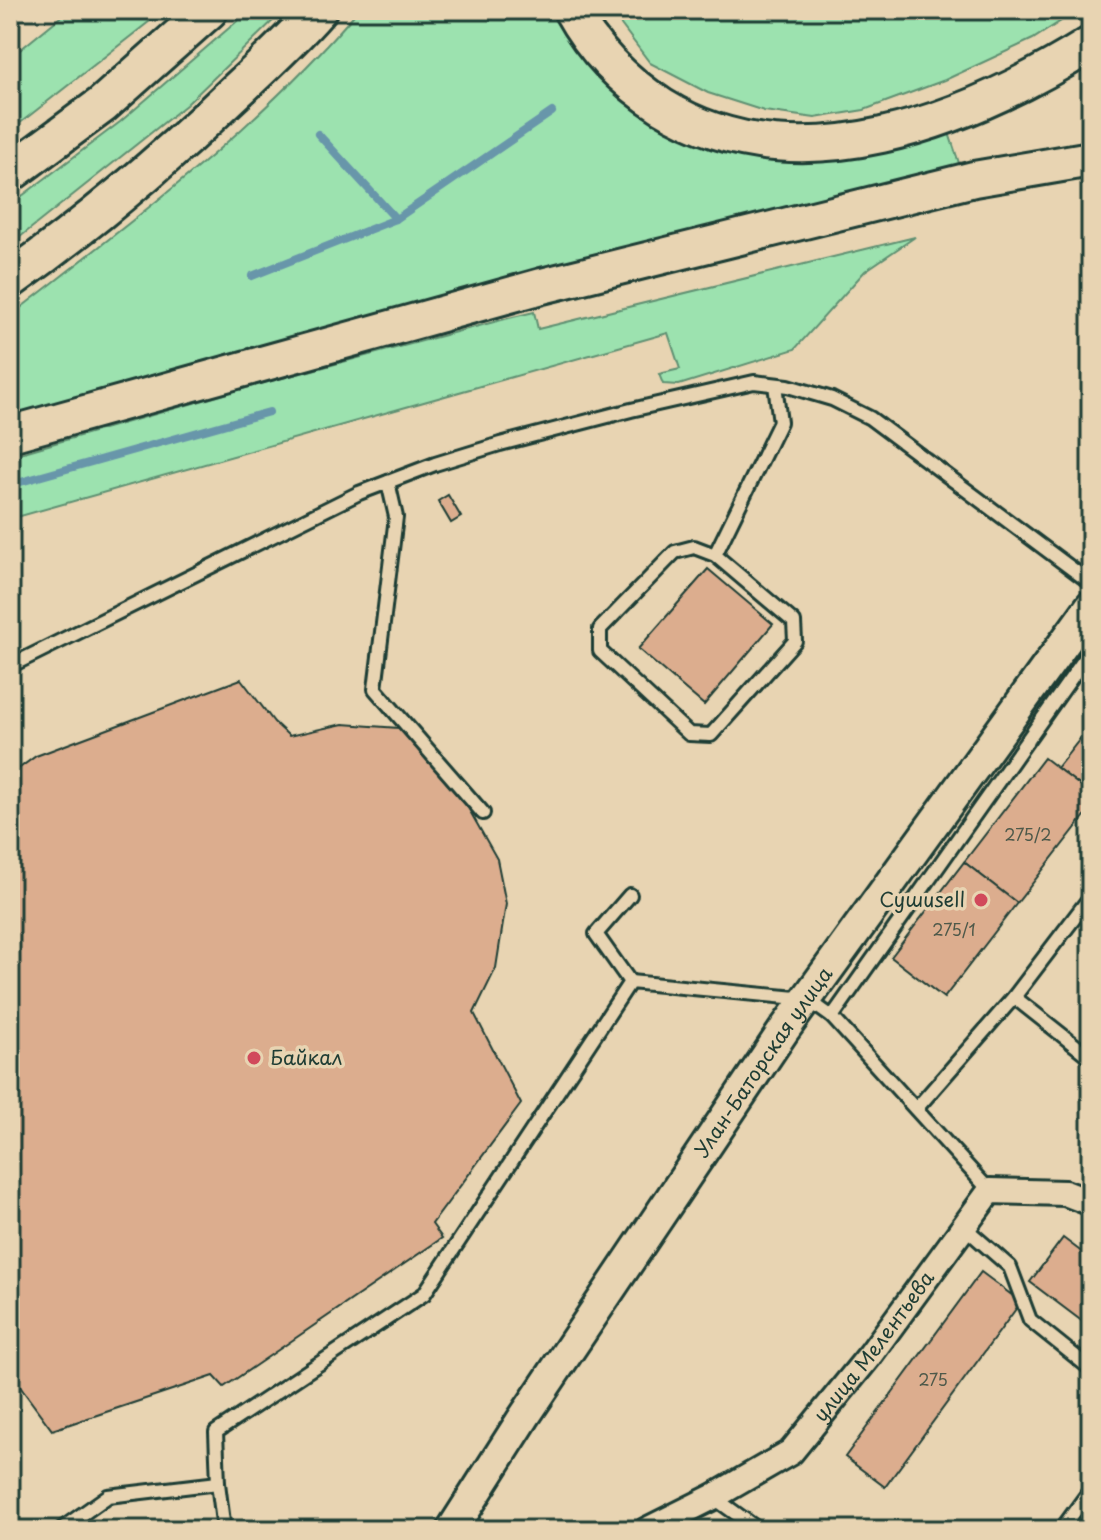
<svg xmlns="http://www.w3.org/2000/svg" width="1101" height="1540" font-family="'Playpen Sans',sans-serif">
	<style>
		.green { fill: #9ce2af; stroke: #5e9072; stroke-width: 2 }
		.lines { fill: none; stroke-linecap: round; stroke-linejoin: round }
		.stream { stroke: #6896aa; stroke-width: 8 }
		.building { fill: #dcad8e; stroke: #1f3d34; stroke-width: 2 }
		.service-casing { stroke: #1f3d34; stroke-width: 18 }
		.minor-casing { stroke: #1f3d34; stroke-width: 30 }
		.tertiary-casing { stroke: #1f3d34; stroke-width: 36 }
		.secondary-casing { stroke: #1f3d34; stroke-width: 40 }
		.primary-casing { stroke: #1f3d34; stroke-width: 42 }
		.service { stroke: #e8d4b2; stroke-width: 12 }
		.minor { stroke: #e8d4b2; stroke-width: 24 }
		.tertiary { stroke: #e8d4b2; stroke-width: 30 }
		.secondary { stroke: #e8d4b2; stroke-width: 34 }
		.primary { stroke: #e8d4b2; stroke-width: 36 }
		.poi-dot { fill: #d1495b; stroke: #e8d4b2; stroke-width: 3 }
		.labels { text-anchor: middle; stroke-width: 7; stroke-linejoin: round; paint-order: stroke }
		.number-label { font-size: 16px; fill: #4e594a }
		.poi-label { font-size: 20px; fill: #1f3d34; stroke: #e8d4b2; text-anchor: end }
		.street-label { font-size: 20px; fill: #1f3d34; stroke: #e8d4b2 }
	</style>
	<rect width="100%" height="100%" fill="#e8d4b2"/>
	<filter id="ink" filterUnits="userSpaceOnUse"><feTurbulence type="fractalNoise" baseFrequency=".0125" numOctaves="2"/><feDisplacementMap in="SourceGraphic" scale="16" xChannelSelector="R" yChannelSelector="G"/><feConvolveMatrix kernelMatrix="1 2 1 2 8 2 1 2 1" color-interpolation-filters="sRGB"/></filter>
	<g filter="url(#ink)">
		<!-- green -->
		<g class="green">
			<path d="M 69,10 L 164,10 L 10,131 L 10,58 Z"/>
			<path d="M 250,10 L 284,10 L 186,105 L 10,245 L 10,205 L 120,122 Z"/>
			<path d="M 358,10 L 560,10 L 671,124 L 949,133 L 961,169 L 10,419 L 10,316 C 132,221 258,129 358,10 Z"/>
			<path d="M 610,10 L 1078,10 L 1033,39 L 945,80 L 864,110 L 815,118 L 764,111 L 708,93 L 650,63 Z"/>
			<path d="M 915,237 L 865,271 L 795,349 L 679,385 L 663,384 L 659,374 L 680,369 L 668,333 L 10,519 L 10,456 L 267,382 L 509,318 L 534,312 L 538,329 Z"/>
		</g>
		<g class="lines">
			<!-- stream -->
			<g class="stream">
				<path d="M 700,10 L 701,10"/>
				<path d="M 318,134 L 396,219"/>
				<path d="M 252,276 L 396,219 L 552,112"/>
				<path d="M 10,485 L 269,412"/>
			</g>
		</g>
		<!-- building -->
		<g class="building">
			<path d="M 448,495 L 461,517 L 451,523 L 438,501 Z"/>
			<path d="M 708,569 L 773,624 L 704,705 L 638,649 Z"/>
			<path d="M 241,679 L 274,722 L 289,736 L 343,724 L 399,728 L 467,806 L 497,859 L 506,904 L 496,968 L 474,1013 L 521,1104 L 432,1224 L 442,1238 L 224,1387 L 214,1376 L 52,1430 L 10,1373 L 10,775 L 36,756 Z"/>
			<path d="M 1091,725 L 1091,794 L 1057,768 Z"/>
			<path d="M 1044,758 L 1091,794 L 1091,808 L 1017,903 L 964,862 Z"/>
			<path d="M 964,862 L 1017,903 L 944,998 L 891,957 Z"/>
			<path d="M 1063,1238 L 1091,1259 L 1091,1328 L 1030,1282 Z"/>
			<path d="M 981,1272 L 1021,1302 L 885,1487 L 845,1457 Z"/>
		</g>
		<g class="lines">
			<!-- service casing -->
			<g class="service-casing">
				<g id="service">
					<path d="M 388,482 L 396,517 L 375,689 L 483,813"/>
					<path d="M 715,555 L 794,622 L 795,641 L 711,735 L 689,734 L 600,651 L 600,629 L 675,552 L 694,547 L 715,555 L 780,422 L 775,385"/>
					<path d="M 10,666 L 359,493 L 435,464 L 500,444 L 631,410 L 754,382 L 788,386 L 832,399 L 870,418 L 1091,583"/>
					<path d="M 630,895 L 596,934 L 630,982"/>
					<path d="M 1014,997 L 1091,1058"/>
					<path d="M 832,1017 L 1091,650"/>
					<path d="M 916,1109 L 1014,997 L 1091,896"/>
					<path d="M 963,1226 L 1010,1267 L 1030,1320 L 1091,1369"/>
					<path d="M 218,1483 L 216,1432 L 424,1294 L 630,982 L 807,999 L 832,1017 L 990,1191"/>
					<path d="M 713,1497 L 759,1530"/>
					<path d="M 60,1530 L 108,1496 L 218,1483 L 224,1530"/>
					<path d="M 1061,1530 L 1091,1489"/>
				</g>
			</g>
			<!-- minor casing -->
			<g class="minor-casing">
				<g id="minor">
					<path id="s1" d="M 647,1530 L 713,1497 L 791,1452 L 870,1355 L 990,1191 L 1065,1193 L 1091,1203"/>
				</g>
			</g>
			<!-- tertiary casing -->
			<g class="tertiary-casing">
				<g id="tertiary">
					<path id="s2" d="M 452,1530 L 524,1417 L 784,1030 L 1091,606"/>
				</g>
			</g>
			<!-- secondary casing -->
			<g class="secondary-casing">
				<g id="secondary">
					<path d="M 571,10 C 593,50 623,81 662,106 C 798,190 969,120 1091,44"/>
					<path d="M 10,434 L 542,286 L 974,179 L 1091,159"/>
				</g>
			</g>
			<!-- primary casing -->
			<g class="primary-casing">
				<g id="primary">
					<path d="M 10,173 L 102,105 L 209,10"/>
					<path d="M 10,280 C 88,224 162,162 231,96 C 261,68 291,41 318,10"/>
				</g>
			</g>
			<!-- service -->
			<use href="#service" class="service"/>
			<!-- minor -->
			<use href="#minor" class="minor"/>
			<!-- tertiary -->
			<use href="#tertiary" class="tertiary"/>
			<!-- secondary -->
			<use href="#secondary" class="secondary"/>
			<!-- primary -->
			<use href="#primary" class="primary"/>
		</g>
	</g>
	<!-- markers -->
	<g class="poi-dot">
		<circle cx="981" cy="900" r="8"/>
		<circle cx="254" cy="1058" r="8"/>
	</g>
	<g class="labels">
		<!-- number labels -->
		<g class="number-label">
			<text x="1028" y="841">275/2</text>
			<text x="954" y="936">275/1</text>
			<text x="933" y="1386">275</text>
		</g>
		<!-- poi labels -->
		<g class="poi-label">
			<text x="965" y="907">Сушиsell</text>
			<text x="270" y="1065" text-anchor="start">Байкал</text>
		</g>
		<!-- street labels -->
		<g class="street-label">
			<text dy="7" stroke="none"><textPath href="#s2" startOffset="562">Улан-Баторская улица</textPath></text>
			<text dy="7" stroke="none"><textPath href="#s1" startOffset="298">улица Мелентьева</textPath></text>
		</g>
	</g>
	<!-- margin -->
	<rect width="1101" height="1540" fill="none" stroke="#e8d4b2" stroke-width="40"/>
	<rect x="20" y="20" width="1061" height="1500" fill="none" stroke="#1f3d34" stroke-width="3" filter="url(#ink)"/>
</svg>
